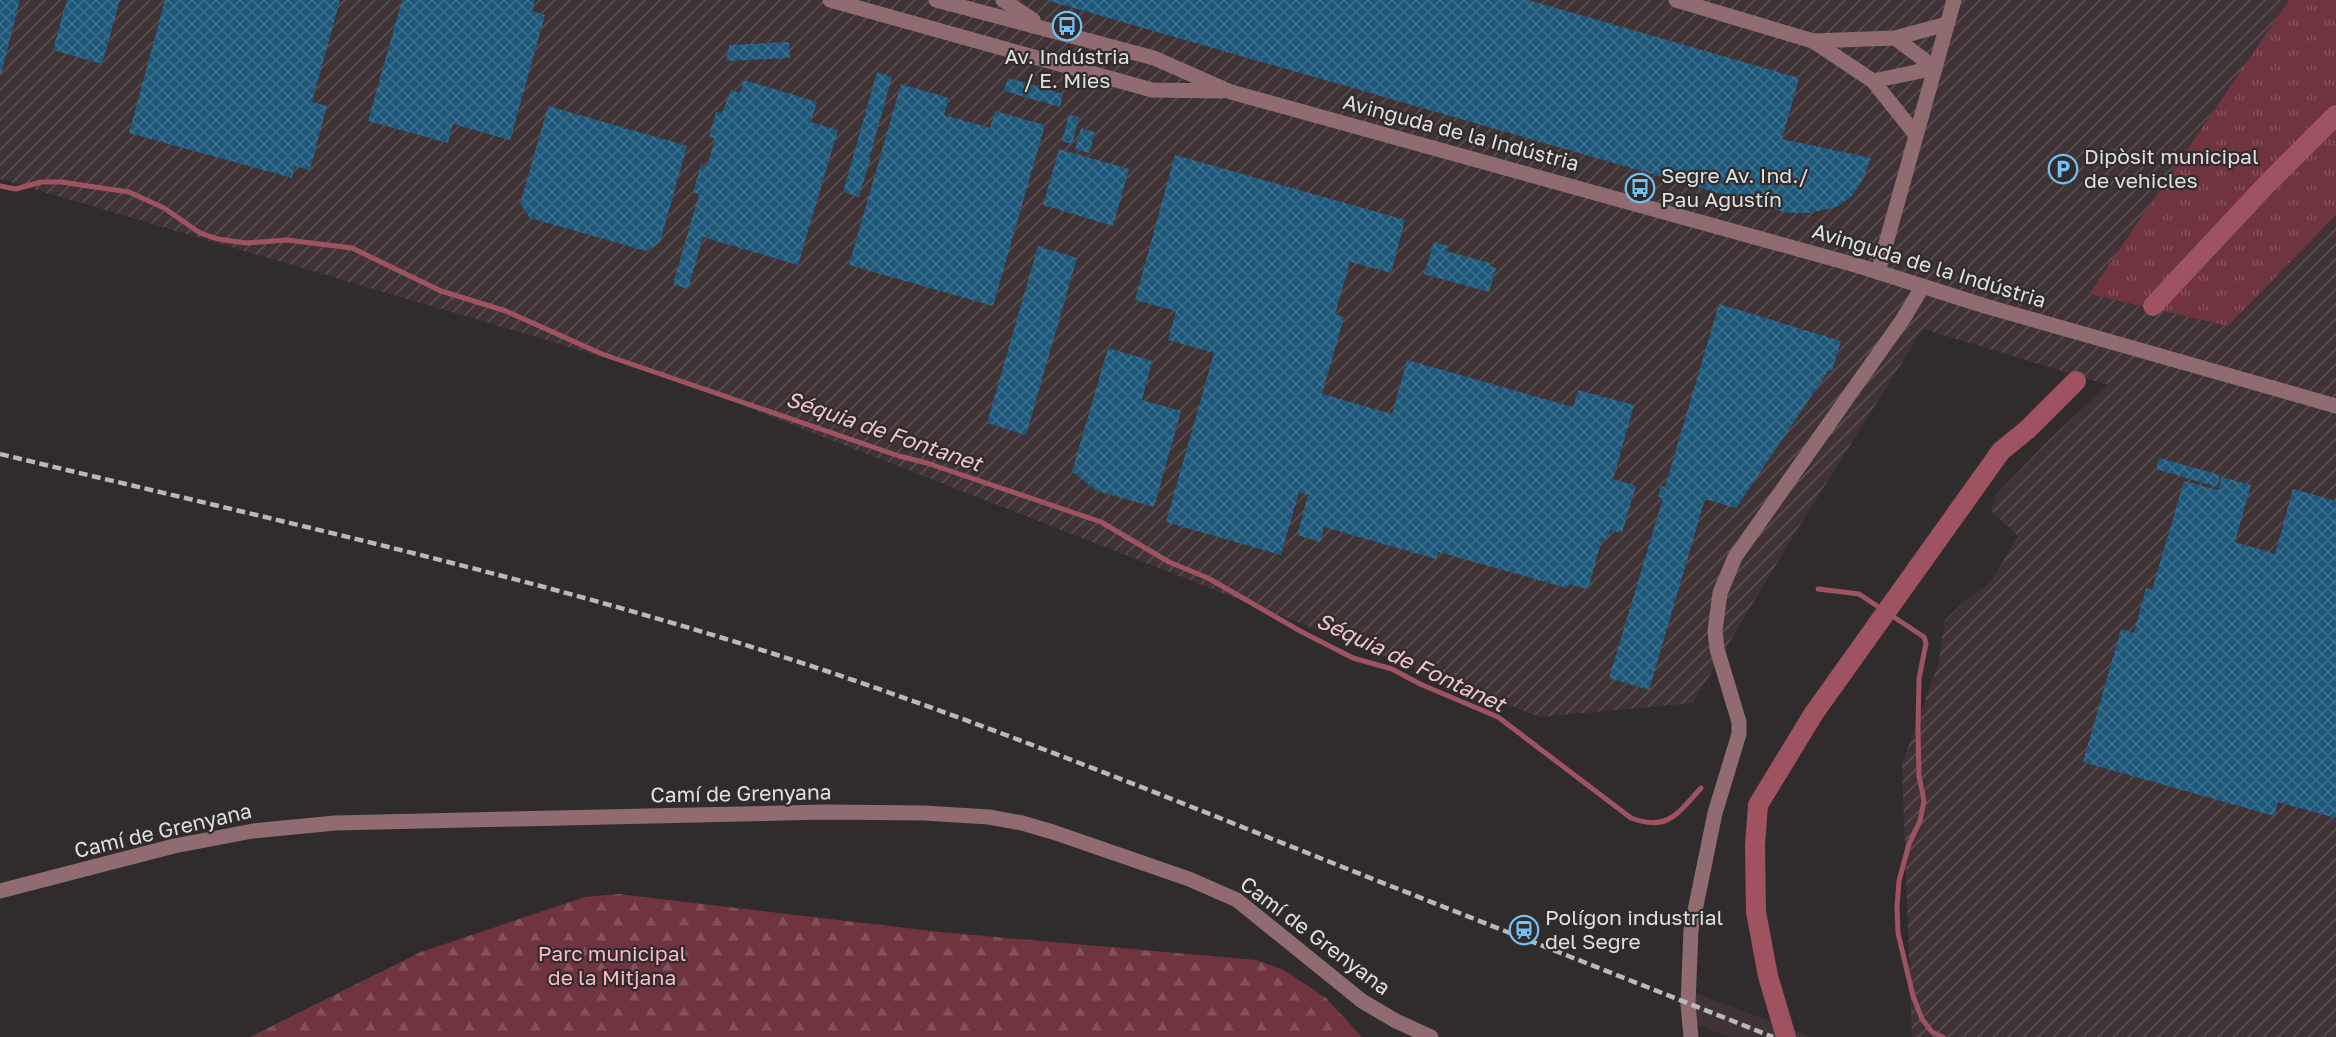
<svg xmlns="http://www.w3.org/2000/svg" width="2336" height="1037" font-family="'Golos Text',sans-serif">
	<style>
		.built { fill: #3f3335 }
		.industrial { fill: url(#industrial-furrows) }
		.grass { fill: url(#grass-tufts) }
		.forest { fill: url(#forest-firs) }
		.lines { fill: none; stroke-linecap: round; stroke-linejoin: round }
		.stream { stroke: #9f5361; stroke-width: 5 }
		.canal { stroke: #9f5361; stroke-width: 20 }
		.building { fill: url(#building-cross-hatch) }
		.minor { stroke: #906c71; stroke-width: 15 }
		.rail { stroke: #bbb8b8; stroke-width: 4.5; stroke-dasharray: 9 4.5; stroke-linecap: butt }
		.labels { text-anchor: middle; stroke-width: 4.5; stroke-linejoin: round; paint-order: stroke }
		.poi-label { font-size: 21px; fill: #e2dfdf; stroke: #302c2c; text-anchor: start }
		.street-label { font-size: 21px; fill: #e2dfdf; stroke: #302c2c }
		.park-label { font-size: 21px; fill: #fdb9c3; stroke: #302c2c }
		.water-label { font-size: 22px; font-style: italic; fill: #f3c5cb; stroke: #302c2c }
	</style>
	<defs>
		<pattern id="industrial-furrows" width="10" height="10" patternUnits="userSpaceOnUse" patternTransform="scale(1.5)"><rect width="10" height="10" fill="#3f3335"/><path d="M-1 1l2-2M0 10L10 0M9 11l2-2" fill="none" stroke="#5a5052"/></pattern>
		<pattern id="grass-tufts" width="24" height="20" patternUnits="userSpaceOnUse" patternTransform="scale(1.5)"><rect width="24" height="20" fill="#70343f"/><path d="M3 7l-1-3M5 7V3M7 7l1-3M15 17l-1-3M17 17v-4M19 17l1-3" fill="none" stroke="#84515a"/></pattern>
		<pattern id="forest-firs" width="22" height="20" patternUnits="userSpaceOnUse" patternTransform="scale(1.5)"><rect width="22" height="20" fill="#70343f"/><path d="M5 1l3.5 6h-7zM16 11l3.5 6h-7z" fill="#84515a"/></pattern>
		<pattern id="building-cross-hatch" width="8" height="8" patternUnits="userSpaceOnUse" patternTransform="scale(1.5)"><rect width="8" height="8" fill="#1e597b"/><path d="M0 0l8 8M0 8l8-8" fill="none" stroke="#3e708d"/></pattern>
	</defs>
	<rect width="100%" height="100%" fill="#302c2c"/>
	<!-- built -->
	<path class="built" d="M 1695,993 L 1813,1037 L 1728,1037 L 1696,1024 Z"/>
	<!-- industrial -->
	<path class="industrial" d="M 0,0 L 2289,0 L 2089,294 L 2228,326 L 2336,215 L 2336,1037 L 1912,1037 L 1902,764 L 1938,665 L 1945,620 L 1967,599 L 1991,582 L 2018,536 L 1991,511 L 1995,496 L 2050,439 L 2108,385 L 1923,329 L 1795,533 L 1693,703 L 1540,717 L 665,375 L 0,179 Z"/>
	<!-- grass -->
	<path class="grass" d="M 2289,0 L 2336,0 L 2336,215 L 2228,326 L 2089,294 Z"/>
	<!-- forest -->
	<path class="forest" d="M 619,894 L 940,932 L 1256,960 L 1284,970 L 1326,998 L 1362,1037 L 250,1037 L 421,952 L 585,897 Z"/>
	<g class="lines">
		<!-- stream -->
		<g class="stream">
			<path d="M 0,186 L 16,189 L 41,182 L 61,182 L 129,192 L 164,208 L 200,233 L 218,239 L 246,243 L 287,240 L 352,248 L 441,291 L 506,311 L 602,354 L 899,456 L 927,463 L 1101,522 L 1169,562 L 1208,578 L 1302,632 L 1353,658 L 1392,669 L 1420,684 L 1498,717 L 1631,818 C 1668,832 1678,813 1701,788"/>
			<path d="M 1818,589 L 1859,594 L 1924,637 L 1926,643 L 1919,679 L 1918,729 L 1919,776 L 1924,801 L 1920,821 L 1909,844 L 1899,881 L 1897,907 L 1898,933 L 1913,996 L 1922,1019 L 1932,1032 L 1943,1037"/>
		</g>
		<!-- canal -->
		<g class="canal">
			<path d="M 2153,306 L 2267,184 L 2336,115"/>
			<path d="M 1786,1037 L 1768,976 L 1756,912 L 1755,845 L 1758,805 L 1814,713 L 2001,451 L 2028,429 L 2076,381"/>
		</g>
	</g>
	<!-- building -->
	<g class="building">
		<path d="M 0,0 L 20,0 L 1,74 L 0,74 Z"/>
		<path d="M 67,0 L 120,0 L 102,64 L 53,50 Z"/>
		<path d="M 165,0 L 340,0 L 312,102 L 327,106 L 310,170 L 295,166 L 292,178 L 129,133 Z"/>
		<path d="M 402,0 L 535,0 L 532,11 L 545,15 L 510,140 L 453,124 L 448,143 L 368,121 Z"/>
		<path d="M 1046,0 L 1528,0 L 1799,78 L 1782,139 L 1871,158 L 1862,181 L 1851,197 L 1836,207 L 1809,213 L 1788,213 Z"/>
		<path d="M 789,42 L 790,58 L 726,61 L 729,45 Z"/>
		<path d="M 877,72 L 892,77 L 870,156 L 860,154 L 871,157 L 859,197 L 843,192 Z"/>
		<path d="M 1008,78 L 1063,94 L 1060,107 L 1004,91 Z"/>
		<path d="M 744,80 L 817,102 L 811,122 L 838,130 L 798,265 L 703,237 L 688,289 L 673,284 L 699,194 L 693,192 L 701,164 L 707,166 L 715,139 L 709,137 L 716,112 L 722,113 L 731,90 L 740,93 Z"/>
		<path d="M 901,84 L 949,98 L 944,115 L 990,128 L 995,111 L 1045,125 L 993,306 L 849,265 Z"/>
		<path d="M 548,106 L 687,146 L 660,242 L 646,251 L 530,218 L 520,204 Z"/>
		<path d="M 1069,115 L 1079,117 L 1072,144 L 1062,141 Z"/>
		<path d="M 1081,128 L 1095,132 L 1089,153 L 1075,149 Z"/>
		<path d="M 1059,149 L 1129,169 L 1113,226 L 1043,205 Z"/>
		<path d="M 1175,155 L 1405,220 L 1391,273 L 1350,262 L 1335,314 L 1344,317 L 1322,394 L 1392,414 L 1407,360 L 1573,407 L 1578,390 L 1634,405 L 1613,479 L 1636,486 L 1622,533 L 1610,530 L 1607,540 L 1602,539 L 1588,589 L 1569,584 L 1567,588 L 1438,552 L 1436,559 L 1324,527 L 1320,542 L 1297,535 L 1308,495 L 1299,492 L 1281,555 L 1166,522 L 1214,353 L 1168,340 L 1176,311 L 1135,300 Z"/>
		<path d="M 1434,242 L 1448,246 L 1446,251 L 1490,263 L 1489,266 L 1496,268 L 1489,292 L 1424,274 Z"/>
		<path d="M 1038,246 L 1077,258 L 1026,435 L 987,423 Z"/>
		<path d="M 1719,304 L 1841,341 L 1832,371 L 1829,370 L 1736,508 L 1705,499 L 1649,690 L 1609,678 L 1663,498 L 1658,497 L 1661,486 L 1665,487 Z"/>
		<path d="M 1108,348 L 1152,361 L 1142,400 L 1181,411 L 1154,507 L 1097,491 L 1072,471 Z"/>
		<path d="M 2159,458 L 2220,475 L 2217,487 L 2156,469 Z"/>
		<path d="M 2222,477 L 2251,485 L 2235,542 L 2275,554 L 2293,489 L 2336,501 L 2336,818 L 2278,802 L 2274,816 L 2083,762 L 2121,629 L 2134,633 L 2146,588 L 2152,590 L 2184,481 L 2218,490 Z"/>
		<path d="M 1512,920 L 1538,930 L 1536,937 L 1509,926 Z"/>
	</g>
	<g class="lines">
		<!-- minor -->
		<g class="minor">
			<path d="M 830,0 L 1152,90 L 1222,91"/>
			<path d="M 936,0 L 1154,58 L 1231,92 L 1859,266 L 1985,306 L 2336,406"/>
			<path d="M 1003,0 L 1033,20"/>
			<path d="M 1676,0 L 1813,41 L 1873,81 L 1916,135"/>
			<path d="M 1895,38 L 1935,68"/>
			<path d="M 1813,41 L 1895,38 L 1947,24"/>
			<path d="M 1873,81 L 1935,68"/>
			<path d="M 1878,272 L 1954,0"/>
			<path d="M 0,891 L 174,846 L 253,831 L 335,823 L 826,812 L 924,813 L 989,817 L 1022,823 L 1053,832 L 1189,879 L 1237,900 L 1362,1001 L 1396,1021 L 1431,1037"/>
			<path d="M 1691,1037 L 1688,1004 L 1691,930 L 1715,813 L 1739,734 L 1739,722 L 1717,649 L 1715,631 L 1720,593 L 1735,557 L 1903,319 L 1923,286"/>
		</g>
		<!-- rail -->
		<path class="rail" d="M 0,454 C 286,523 575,585 853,680 C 1019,737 1182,803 1345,868 C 1487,924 1630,980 1773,1037"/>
	</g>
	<!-- icons -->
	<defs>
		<g id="bus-ring" transform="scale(1.5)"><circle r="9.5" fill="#302c2c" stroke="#71c1f5" stroke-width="1.5"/><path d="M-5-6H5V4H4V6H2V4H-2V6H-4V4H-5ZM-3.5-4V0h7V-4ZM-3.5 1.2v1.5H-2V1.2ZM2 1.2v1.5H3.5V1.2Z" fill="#71c1f5"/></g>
		<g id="parking-ring" transform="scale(1.5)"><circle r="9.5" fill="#302c2c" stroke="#71c1f5" stroke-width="1.5"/><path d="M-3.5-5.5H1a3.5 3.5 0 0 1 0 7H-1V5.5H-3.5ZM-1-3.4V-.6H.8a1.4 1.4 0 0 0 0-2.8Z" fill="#71c1f5"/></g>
		<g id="station-ring" transform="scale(1.5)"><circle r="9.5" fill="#302c2c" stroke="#71c1f5" stroke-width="1.5"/><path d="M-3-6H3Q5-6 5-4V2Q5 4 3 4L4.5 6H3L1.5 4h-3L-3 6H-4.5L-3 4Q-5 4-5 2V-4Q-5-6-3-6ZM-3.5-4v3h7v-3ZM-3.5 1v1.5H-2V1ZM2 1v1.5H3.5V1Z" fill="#71c1f5"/></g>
	</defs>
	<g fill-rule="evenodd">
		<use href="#bus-ring" x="1067" y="26"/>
		<use href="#parking-ring" x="2063" y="169"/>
		<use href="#bus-ring" x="1640" y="188"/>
		<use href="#station-ring" x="1524" y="930"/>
	</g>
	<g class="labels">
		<!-- poi labels -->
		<g class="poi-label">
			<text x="1067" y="64" text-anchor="middle">Av. Indústria<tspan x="1067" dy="24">/ E. Mies</tspan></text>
			<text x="2084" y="164">Dipòsit municipal<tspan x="2084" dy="24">de vehicles</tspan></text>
			<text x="1661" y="183">Segre Av. Ind./<tspan x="1661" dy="24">Pau Agustín</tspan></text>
			<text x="1545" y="925">Polígon industrial<tspan x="1545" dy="24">del Segre</tspan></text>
		</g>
		<!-- street labels -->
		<g class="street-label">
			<text transform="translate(1461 133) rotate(15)" y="7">Avinguda de la Indústria</text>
			<text transform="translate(1929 266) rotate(17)" y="7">Avinguda de la Indústria</text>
			<text transform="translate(741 794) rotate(-1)" y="7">Camí de Grenyana</text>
			<text transform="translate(163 831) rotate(-13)" y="7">Camí de Grenyana</text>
			<text transform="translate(1315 936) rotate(37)" y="7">Camí de Grenyana</text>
		</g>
		<!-- park labels -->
		<g class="park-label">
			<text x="612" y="961">Parc municipal<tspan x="612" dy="24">de la Mitjana</tspan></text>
		</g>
		<!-- water labels -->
		<g class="water-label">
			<text transform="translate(884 431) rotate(19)" y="8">Séquia de Fontanet</text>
			<text transform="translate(1411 662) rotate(25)" y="8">Séquia de Fontanet</text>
		</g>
	</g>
</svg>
